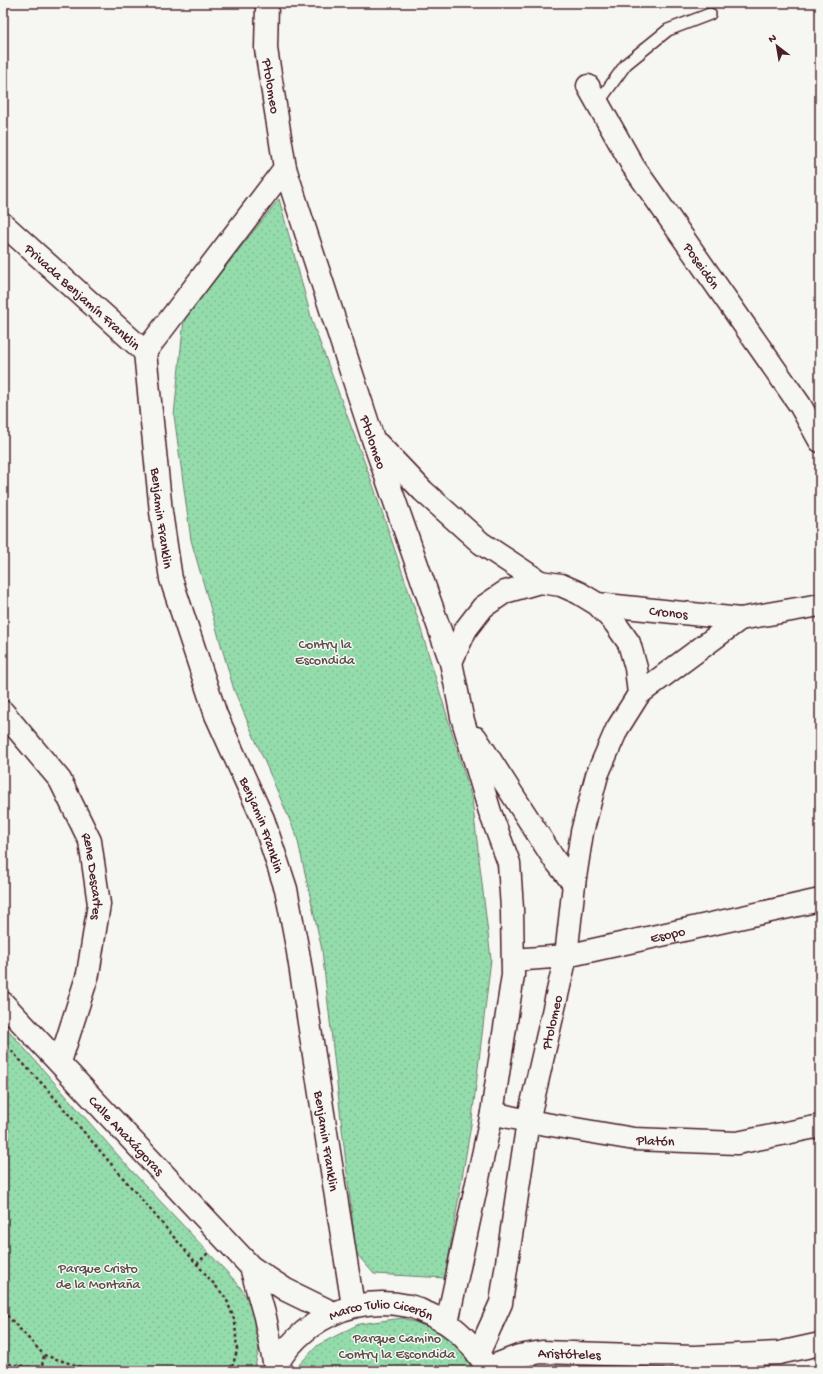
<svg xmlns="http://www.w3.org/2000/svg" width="823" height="1374" font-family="'Gochi Hand',sans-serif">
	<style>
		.green { fill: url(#green-dots); stroke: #6f7e6b }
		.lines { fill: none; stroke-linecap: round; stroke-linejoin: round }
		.service-casing { stroke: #4a1f2b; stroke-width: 14 }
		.minor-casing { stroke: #4a1f2b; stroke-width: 25 }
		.path { stroke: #4a1f2b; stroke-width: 2.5; stroke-dasharray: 3 3; stroke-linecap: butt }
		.service { stroke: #f6f6f2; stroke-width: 11 }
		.minor { stroke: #f6f6f2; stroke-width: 22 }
		.labels { text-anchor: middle; stroke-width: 3; stroke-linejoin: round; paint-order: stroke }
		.street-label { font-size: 14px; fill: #4a1f2b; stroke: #f6f6f2 }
		.park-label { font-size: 14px; fill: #5c4e4b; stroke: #f6f6f2 }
	</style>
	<defs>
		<pattern id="green-dots" width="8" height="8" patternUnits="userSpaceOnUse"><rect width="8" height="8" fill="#94dcab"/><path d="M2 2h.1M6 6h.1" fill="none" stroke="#81bc93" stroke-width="1.8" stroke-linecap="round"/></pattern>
	</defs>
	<rect width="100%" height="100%" fill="#f6f6f2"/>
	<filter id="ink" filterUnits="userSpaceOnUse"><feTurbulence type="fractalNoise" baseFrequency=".025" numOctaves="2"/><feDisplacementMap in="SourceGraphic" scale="8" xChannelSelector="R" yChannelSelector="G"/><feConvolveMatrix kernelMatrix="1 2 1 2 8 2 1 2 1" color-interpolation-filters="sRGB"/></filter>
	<g filter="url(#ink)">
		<!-- green -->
		<g class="green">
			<path d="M 279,199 L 313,324 L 374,488 L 417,616 L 472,799 L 491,959 L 472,1119 L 445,1278 L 374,1274 L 356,1253 L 322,950 L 297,837 L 234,690 L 191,540 L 174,415 L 184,319 Z"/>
			<path d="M 3,1024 L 131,1170 L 238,1284 L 250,1303 L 257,1324 L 259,1348 L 254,1371 L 3,1371 Z"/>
			<path d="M 403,1318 L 443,1332 L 467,1354 L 471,1371 L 293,1371 L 318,1345 L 359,1324 Z"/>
		</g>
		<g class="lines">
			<!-- service casing -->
			<g class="service-casing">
				<path id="service" d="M 598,103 L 626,64 L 668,30 L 710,14"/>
			</g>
			<!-- minor casing -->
			<g class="minor-casing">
				<g id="minor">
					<path id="s1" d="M 588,86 L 633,166 L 800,405 L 820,441"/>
					<path id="s2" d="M 285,168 L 373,439 L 451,662 L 462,717 L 490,812 L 509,863 L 512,909 L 513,975 L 492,1113 L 447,1323"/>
					<path id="s3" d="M 3,224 L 145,352"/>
					<path id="s4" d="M 145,352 L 161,512 L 171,579 L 216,715 L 263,819 L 286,889 L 298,952 L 353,1306"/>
					<path d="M 145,352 L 285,168 L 266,49 L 267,3"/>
					<path d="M 378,444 L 423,491 L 481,543 L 540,582"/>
					<path id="s5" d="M 597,604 L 740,619 L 820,605"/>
					<path d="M 451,662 L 466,629 L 483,607 L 505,592 L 540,582 L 561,585 L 579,593 L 597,604 L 615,623 L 629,643 L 636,668 L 639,694 L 617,729 L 597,775 L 582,832 L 574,884 L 566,956 L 528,1121 L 501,1303 L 478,1354"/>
					<path d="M 639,694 L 740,619"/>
					<path id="s6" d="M 3,712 L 60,780 L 90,841 L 99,904 L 88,974 L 60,1062"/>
					<path d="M 476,738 L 554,859 L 574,884"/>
					<path id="s7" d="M 513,960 L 566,956 L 820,900"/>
					<path id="s8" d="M 3,1003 L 251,1267 L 286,1290 L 333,1313"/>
					<path id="s9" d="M 492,1113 L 528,1121 L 634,1139 L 737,1143 L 820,1126"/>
					<path d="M 251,1267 L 265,1317 L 275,1367"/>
					<path id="s10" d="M 488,1368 L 519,1356 L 542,1352 L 694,1357 L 779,1353 L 820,1344"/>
					<path id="s11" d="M 273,1371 C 299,1321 353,1294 409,1306 C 416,1307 422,1312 429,1314 C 435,1317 442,1320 448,1324 C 463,1334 475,1349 485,1364"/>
				</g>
			</g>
			<!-- path -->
			<g class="path">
				<path d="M 3,1042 L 47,1089 L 226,1298 L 235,1322 L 237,1351 L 231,1371"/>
				<path d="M 197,1264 L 208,1253"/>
				<path d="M 3,1311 L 44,1355 L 93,1371"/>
				<path d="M 3,1363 L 41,1369"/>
				<path d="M 41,1371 L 44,1355"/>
			</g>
			<!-- service -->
			<use href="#service" class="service"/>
			<!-- minor -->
			<use href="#minor" class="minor"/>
		</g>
	</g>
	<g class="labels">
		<!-- street labels -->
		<g class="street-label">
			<text transform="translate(272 86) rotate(81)" y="5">Ptolomeo</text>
			<text dy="5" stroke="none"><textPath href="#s1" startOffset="213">Poseidón</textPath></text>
			<text dy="5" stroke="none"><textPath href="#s3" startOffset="108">Privada Benjamín Franklin</textPath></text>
			<text dy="5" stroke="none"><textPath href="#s2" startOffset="288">Ptolomeo</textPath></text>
			<text dy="5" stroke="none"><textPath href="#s4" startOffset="167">Benjamin Franklin</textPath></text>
			<text dy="5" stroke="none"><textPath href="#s5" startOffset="72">Cronos</textPath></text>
			<text dy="5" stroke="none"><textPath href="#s4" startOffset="491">Benjamin Franklin</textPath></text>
			<text dy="5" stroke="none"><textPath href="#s6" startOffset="192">Rene Descartes</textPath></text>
			<text dy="5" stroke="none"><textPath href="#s7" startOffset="157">Esopo</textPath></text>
			<text transform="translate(551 1022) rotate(-77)" y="5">Ptolomeo</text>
			<text dy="5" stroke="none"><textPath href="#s8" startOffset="181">Calle Anaxágoras</textPath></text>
			<text dy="5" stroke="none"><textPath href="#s9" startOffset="166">Platón</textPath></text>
			<text dy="5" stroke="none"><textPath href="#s4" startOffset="815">Benjamin Franklin</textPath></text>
			<text dy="5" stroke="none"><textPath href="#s11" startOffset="134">Marco Tulio Cicerón</textPath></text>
			<text dy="5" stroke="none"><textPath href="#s10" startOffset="84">Aristóteles</textPath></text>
		</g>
		<!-- park labels -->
		<g class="park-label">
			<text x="325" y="648">Contry la<tspan x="325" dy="16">Escondida</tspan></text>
			<text x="98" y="1272">Parque Cristo<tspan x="98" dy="16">de la Montaña</tspan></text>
			<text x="397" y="1342">Parque Camino<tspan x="397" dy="16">Contry la Escondida</tspan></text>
		</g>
	</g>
	<!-- margin -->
	<rect width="823" height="1374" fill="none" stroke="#f6f6f2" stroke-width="16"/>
	<rect x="8" y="8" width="807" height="1358" fill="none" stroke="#4a1f2b" stroke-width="1.5" filter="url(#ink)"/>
	<!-- north arrow -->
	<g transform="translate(777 46) rotate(329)" stroke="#f6f6f2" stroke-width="3" paint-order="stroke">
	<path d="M0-3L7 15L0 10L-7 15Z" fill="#4a1f2b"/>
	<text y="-6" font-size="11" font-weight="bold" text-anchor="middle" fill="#4a1f2b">N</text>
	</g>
</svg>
